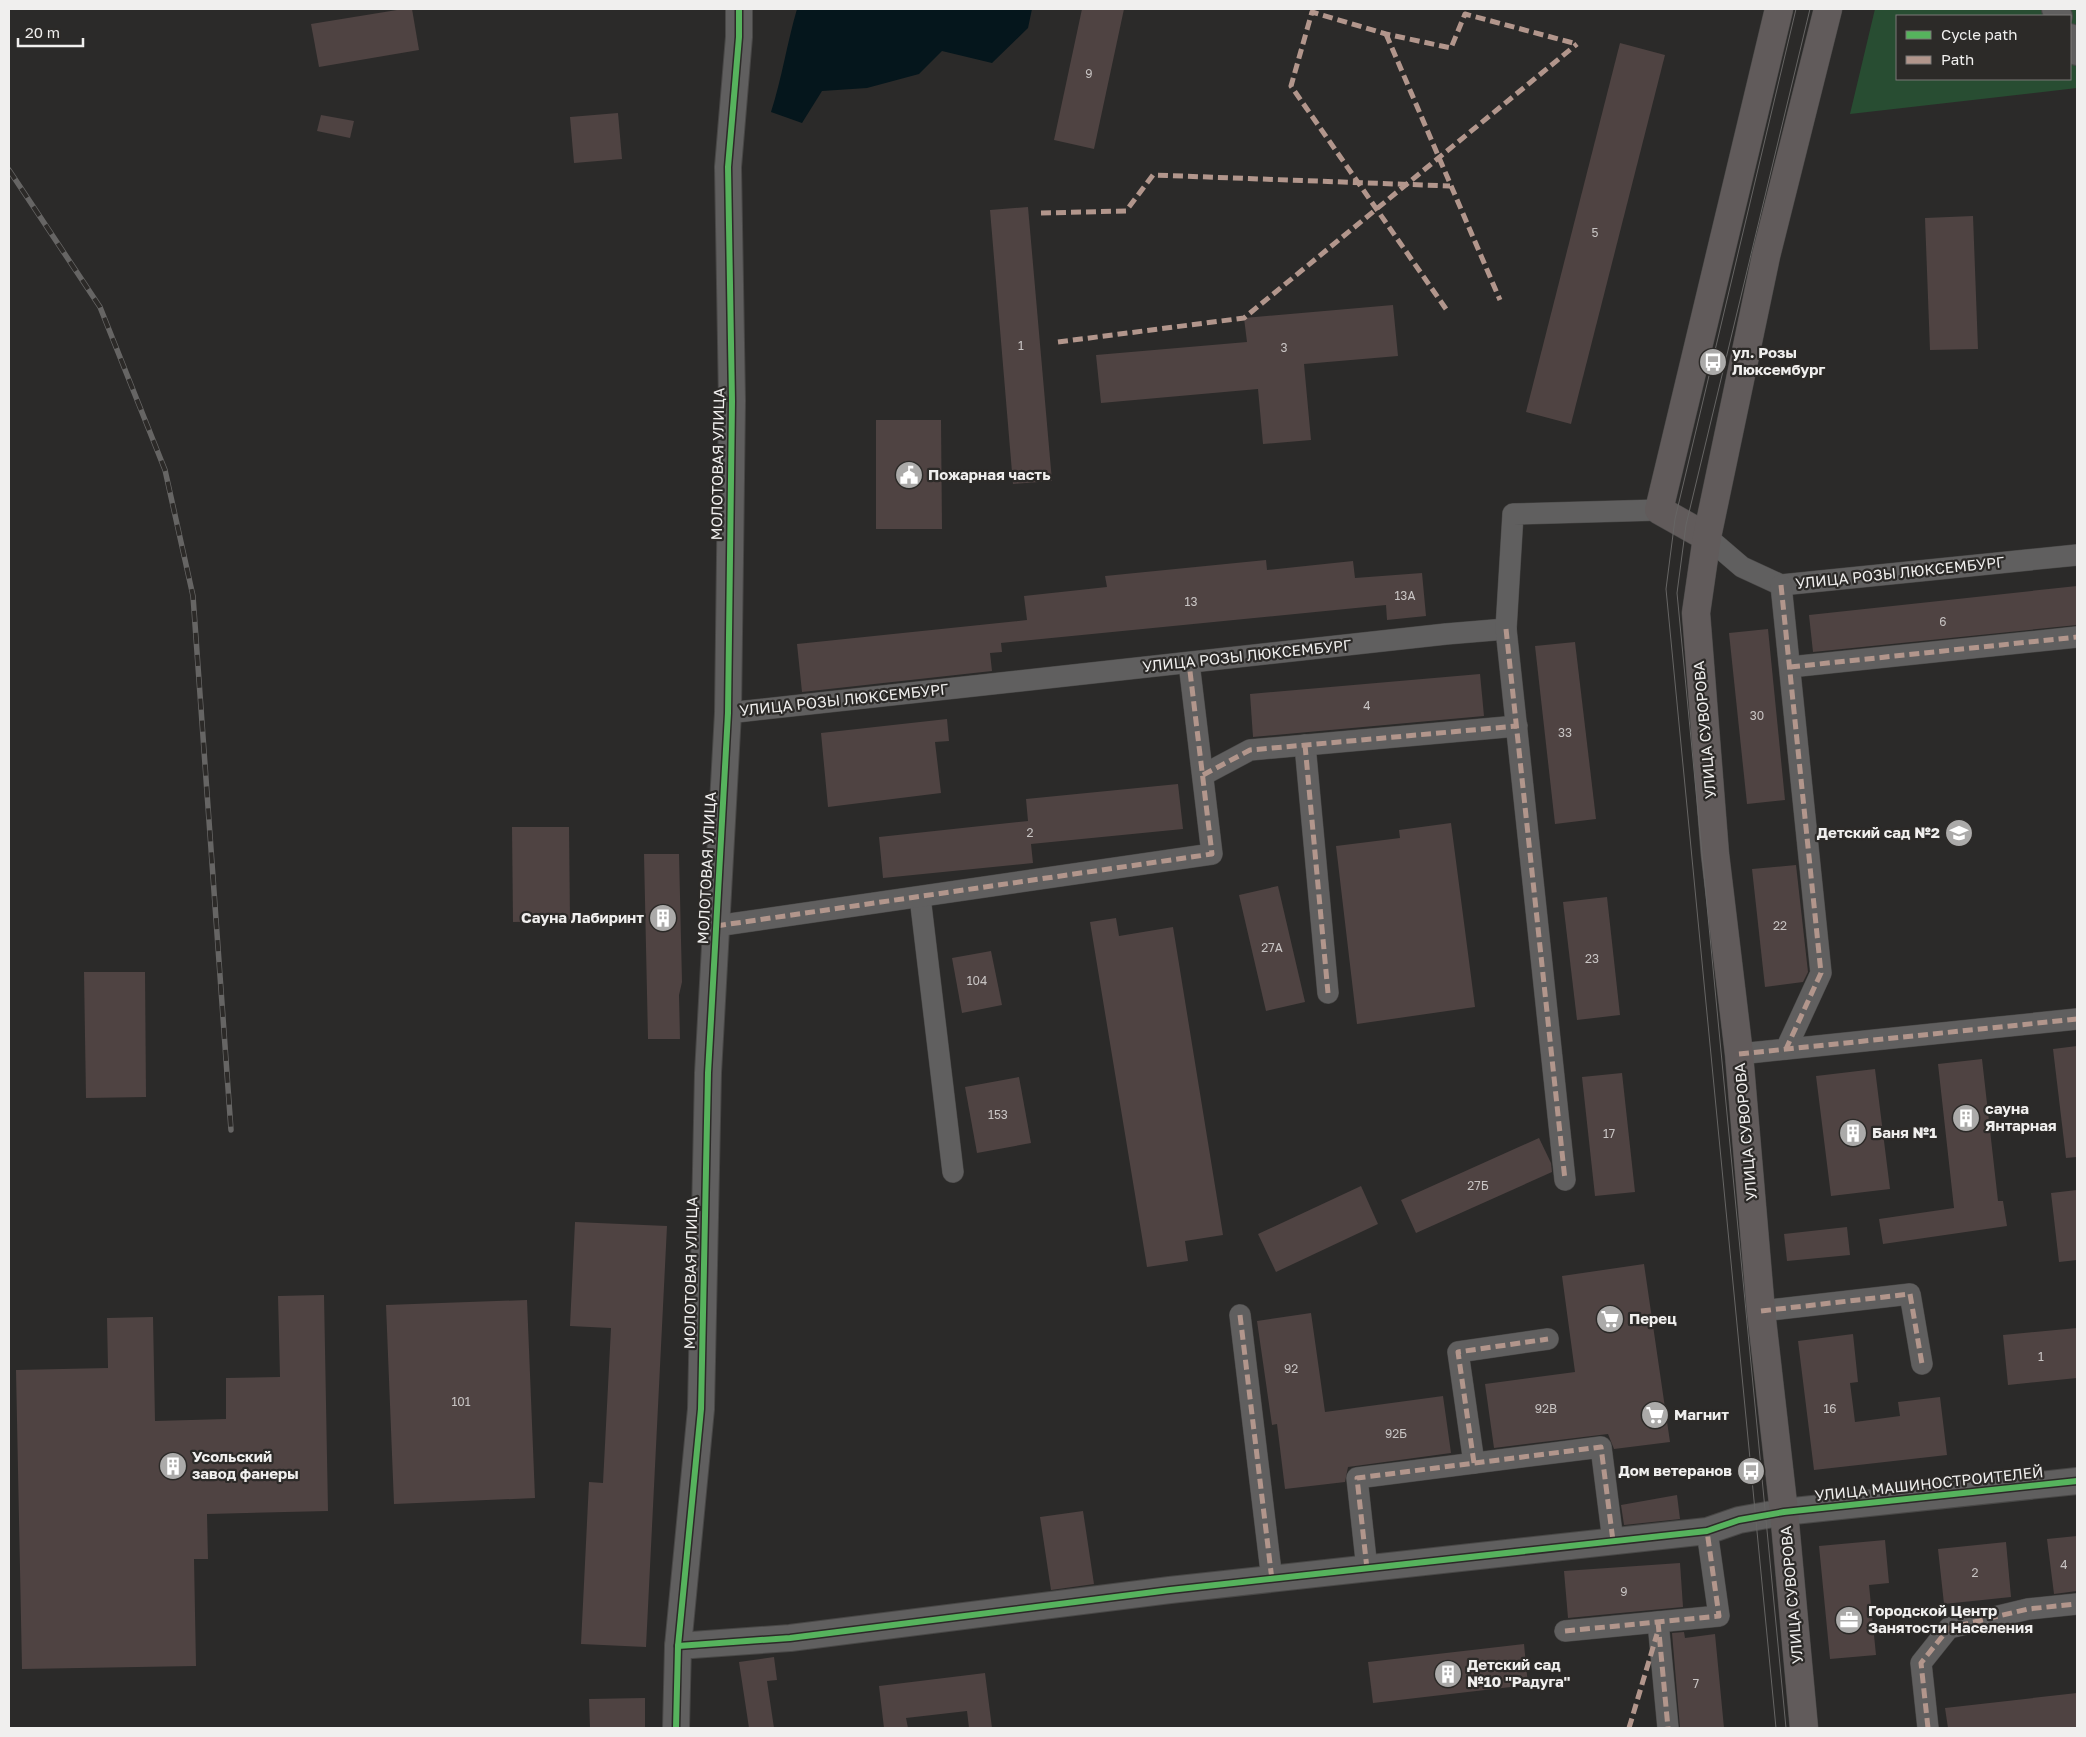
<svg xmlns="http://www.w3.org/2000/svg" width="2086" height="1737" font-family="'Golos Text',sans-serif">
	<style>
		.green { fill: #284d32; fill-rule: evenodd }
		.water { fill: #05161c }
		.building { fill: #4f4342 }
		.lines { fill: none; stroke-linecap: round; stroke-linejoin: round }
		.minor-casing { stroke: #484746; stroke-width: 22 }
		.tertiary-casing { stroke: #484746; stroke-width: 28 }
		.secondary-casing { stroke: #484746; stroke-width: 29 }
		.minor { stroke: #605f5f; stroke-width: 21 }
		.tertiary { stroke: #605f5f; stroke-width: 26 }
		.secondary { stroke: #615b5b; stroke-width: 28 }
		.tram { stroke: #666564; stroke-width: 1 }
		.rail-casing { stroke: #666564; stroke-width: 5.5 }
		.rail { stroke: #2c2a28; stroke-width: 4; stroke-dasharray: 11; stroke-linecap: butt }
		.quiet { stroke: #b2968c; stroke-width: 5; stroke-dasharray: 10 5; stroke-linecap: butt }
		.cycleway-casing { stroke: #2c2a28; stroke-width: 9 }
		.cycleway { stroke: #56b35d; stroke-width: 6 }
		.labels { text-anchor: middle; stroke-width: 4.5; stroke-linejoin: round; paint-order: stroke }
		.number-label { font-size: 12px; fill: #c8c4c3 }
		.poi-label { font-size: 15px; font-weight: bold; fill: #f0efee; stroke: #2c2a28; text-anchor: start }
		.street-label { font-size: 15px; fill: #f0efee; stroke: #2c2a28 }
	</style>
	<rect width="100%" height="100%" fill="#2b2a29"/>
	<!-- green -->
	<path class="green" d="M 1875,9 L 2077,9 L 2077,88 L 1850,114 ZM 1897,16 L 2070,16 L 2070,79 L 1897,79 Z"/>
	<!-- water -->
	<path class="water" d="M 797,9 L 1032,9 L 1028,28 L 992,63 L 942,51 L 919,74 L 867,88 L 822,91 L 802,123 L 771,112 C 782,78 787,43 797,9 Z"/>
	<!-- building -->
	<g class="building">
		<path d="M 403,9 L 412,9 L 419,50 L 319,67 L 311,24 Z"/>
		<path d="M 1082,9 L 1124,9 L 1094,149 L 1054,140 Z"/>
		<path d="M 1620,43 L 1665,55 L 1571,424 L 1526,412 Z"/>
		<path d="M 618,113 L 622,159 L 574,163 L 570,117 Z"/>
		<path d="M 321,115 L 354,121 L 350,138 L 317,131 Z"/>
		<path d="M 1028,207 L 1052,481 L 1013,484 L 990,210 Z"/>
		<path d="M 1973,216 L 1978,349 L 1930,350 L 1925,218 Z"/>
		<path d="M 1393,305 L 1398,356 L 1304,364 L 1311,440 L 1263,444 L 1258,389 L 1101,403 L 1096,355 L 1247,342 L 1244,318 Z"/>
		<path d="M 876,420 L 941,420 L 942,529 L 876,529 Z"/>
		<path d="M 1266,560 L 1267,570 L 1353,561 L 1355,578 L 1422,573 L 1426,616 L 1387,620 L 1386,605 L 1001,643 L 1002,652 L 990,653 L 992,671 L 802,692 L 797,644 L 1027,620 L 1024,596 L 1107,587 L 1105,576 Z"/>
		<path d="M 2077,586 L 2077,625 L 1813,652 L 1809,615 Z"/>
		<path d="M 1768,629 L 1785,800 L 1747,804 L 1729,633 Z"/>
		<path d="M 1575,642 L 1596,819 L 1555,824 L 1535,646 Z"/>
		<path d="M 1480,674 L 1484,716 L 1253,737 L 1250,694 Z"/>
		<path d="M 947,719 L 949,741 L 935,742 L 941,793 L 828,807 L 821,733 Z"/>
		<path d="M 1178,784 L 1183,829 L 1031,844 L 1033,863 L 883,878 L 879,837 L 1028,821 L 1026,799 Z"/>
		<path d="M 1451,823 L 1475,1007 L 1357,1024 L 1336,846 L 1400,838 L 1399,830 Z"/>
		<path d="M 512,827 L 569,827 L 570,921 L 513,922 Z"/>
		<path d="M 644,854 L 679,854 L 682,982 L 679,995 L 680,1039 L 648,1039 Z"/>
		<path d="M 1796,865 L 1808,972 L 1803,982 L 1765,987 L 1752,869 Z"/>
		<path d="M 1278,886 L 1305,1002 L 1266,1011 L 1239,895 Z"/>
		<path d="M 1607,897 L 1620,1015 L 1577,1020 L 1563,902 Z"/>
		<path d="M 1116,918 L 1119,936 L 1173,927 L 1223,1235 L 1185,1241 L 1188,1261 L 1147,1267 L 1090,922 Z"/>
		<path d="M 991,951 L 1002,1005 L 962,1013 L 952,958 Z"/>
		<path d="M 84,972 L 145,972 L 146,1097 L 86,1098 Z"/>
		<path d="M 2077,1046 L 2077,1157 L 2066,1158 L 2053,1049 Z"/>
		<path d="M 1982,1059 L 1998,1201 L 2003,1201 L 2007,1226 L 1883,1244 L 1879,1219 L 1954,1208 L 1938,1064 Z"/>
		<path d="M 1875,1069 L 1890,1189 L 1831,1196 L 1816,1076 Z"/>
		<path d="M 1622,1073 L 1635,1192 L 1595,1196 L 1582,1077 Z"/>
		<path d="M 1019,1077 L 1031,1143 L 977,1153 L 965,1087 Z"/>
		<path d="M 1539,1138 L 1551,1163 L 1552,1172 L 1416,1233 L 1401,1200 Z"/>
		<path d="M 1361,1186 L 1378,1224 L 1276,1272 L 1258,1234 Z"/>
		<path d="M 2077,1190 L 2077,1260 L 2059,1262 L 2051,1193 Z"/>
		<path d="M 575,1222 L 667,1226 L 646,1647 L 581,1644 L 589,1482 L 603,1483 L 611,1328 L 570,1326 Z"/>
		<path d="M 1847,1227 L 1850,1255 L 1787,1261 L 1784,1234 Z"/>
		<path d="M 1644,1264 L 1670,1442 L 1614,1449 L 1608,1434 L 1494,1448 L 1485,1384 L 1575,1372 L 1562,1276 Z"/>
		<path d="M 324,1295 L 328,1511 L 207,1514 L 208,1559 L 194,1559 L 196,1666 L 22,1669 L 16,1370 L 108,1368 L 107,1318 L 153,1317 L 155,1421 L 226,1419 L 226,1378 L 280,1377 L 278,1296 Z"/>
		<path d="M 527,1300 L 535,1498 L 394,1504 L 386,1305 Z"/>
		<path d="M 1311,1313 L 1325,1412 L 1443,1396 L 1451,1453 L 1348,1467 L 1345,1482 L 1285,1489 L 1277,1424 L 1272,1425 L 1257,1321 Z"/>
		<path d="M 2077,1328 L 2077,1378 L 2008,1385 L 2003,1335 Z"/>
		<path d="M 1853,1334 L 1858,1382 L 1850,1383 L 1855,1422 L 1900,1416 L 1898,1402 L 1940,1397 L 1947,1455 L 1814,1470 L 1798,1341 Z"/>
		<path d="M 1677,1495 L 1680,1519 L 1624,1525 L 1621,1505 Z"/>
		<path d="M 1083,1511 L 1094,1584 L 1051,1590 L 1040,1517 Z"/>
		<path d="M 2077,1536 L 2077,1591 L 2054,1594 L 2047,1539 Z"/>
		<path d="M 1885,1540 L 1889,1583 L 1869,1585 L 1876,1655 L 1830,1659 L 1819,1546 Z"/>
		<path d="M 2006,1542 L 2011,1597 L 1944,1604 L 1938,1549 Z"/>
		<path d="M 1680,1563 L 1683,1607 L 1568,1618 L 1564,1571 Z"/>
		<path d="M 1684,1632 L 1685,1638 L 1715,1634 L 1724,1728 L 1680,1728 L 1672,1633 Z"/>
		<path d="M 1524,1644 L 1528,1685 L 1373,1703 L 1368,1662 Z"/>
		<path d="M 774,1657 L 777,1680 L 767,1681 L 774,1728 L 749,1728 L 739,1662 Z"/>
		<path d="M 985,1673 L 992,1728 L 969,1728 L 967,1711 L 906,1718 L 908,1728 L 884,1728 L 879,1686 Z"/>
		<path d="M 2077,1693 L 2077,1728 L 1948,1728 L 1945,1708 Z"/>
		<path d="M 645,1698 L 645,1728 L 590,1728 L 589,1699 Z"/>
	</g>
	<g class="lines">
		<!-- minor casing -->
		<g class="minor-casing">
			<g id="minor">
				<path d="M 1707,537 L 1742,567 L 1781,585 L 2077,555"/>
				<path d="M 1781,585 L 1821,973 L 1786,1049"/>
				<path d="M 1790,667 L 2077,637"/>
				<path d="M 728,713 L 1446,634 L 1506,629"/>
				<path d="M 1305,745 L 1328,993"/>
				<path d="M 1203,775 L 1250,750 L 1517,726"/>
				<path d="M 920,897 L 953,1172"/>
				<path d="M 716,926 L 1212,854 L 1189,663"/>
				<path d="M 1739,1054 L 2077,1019"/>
				<path d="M 1565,1180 L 1506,629 L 1513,514 L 1659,510"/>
				<path d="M 1761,1311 L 1910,1294 L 1922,1364"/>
				<path d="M 1240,1315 L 1272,1580"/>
				<path d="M 1474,1463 L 1458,1352 L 1548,1339"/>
				<path d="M 1367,1569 L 1357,1478 L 1601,1447 L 1613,1541"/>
				<path d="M 1658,1622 L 1668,1728"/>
				<path d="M 1565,1631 L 1719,1616 L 1707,1531"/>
				<path d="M 1928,1728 L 1921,1663 L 1949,1628 L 2028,1609 L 2077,1604"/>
			</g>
		</g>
		<!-- tertiary casing -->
		<g class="tertiary-casing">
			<g id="tertiary">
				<path d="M 2055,9 L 2059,16"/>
				<path d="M 2070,37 L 2077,52"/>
				<path d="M 678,1646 L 790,1638 L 1170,1590 L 1707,1531 L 1739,1520 L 1784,1512 L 2077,1481"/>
				<path d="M 676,1728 L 678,1646 L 701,1409 L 708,1073 L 728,713 L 732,401 L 728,167 L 739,37 L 739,9"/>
			</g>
		</g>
		<!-- secondary casing -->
		<g class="secondary-casing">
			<g id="secondary">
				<path d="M 1707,537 L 1659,510 L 1779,9"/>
				<path d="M 1804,1728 L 1784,1512 L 1761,1311 L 1739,1054 L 1715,854 L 1696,613 L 1707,537 L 1766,256 L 1828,9"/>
			</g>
		</g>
		<!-- minor -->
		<use href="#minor" class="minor"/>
		<!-- tertiary -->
		<use href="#tertiary" class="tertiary"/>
		<!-- secondary -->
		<use href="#secondary" class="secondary"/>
		<!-- tram -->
		<g class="tram">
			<path d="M 1776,1728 L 1666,589 L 1675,519 L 1796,9"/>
			<path d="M 1786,1728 L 1677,593 L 1686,525 L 1810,9"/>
		</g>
		<!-- rail casing -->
		<g class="rail-casing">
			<path id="rail" d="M 9,170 L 100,307 L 165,470 L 193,596 L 231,1130"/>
		</g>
		<!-- rail -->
		<use href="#rail" class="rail"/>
		<!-- quiet -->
		<g class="quiet">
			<path d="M 1386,34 L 1500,300"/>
			<path d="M 1041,213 L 1126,211 L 1153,175 L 1450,186"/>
			<path d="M 1446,309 L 1291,86 L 1312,12 L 1386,34 L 1451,48 L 1465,14 L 1577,44"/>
			<path d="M 1058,342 L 1244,318 L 1577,44"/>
			<path d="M 1781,585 L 1821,973 L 1786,1049"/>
			<path d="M 1506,629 L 1565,1180"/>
			<path d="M 1790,667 L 2077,637"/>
			<path d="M 1305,745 L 1328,993"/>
			<path d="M 1203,775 L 1250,750 L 1517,726"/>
			<path d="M 716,926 L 1212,854 L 1189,663"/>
			<path d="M 1739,1054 L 2077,1019"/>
			<path d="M 1761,1311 L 1910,1294 L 1922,1364"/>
			<path d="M 1240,1315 L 1272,1580"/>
			<path d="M 1474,1463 L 1458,1352 L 1548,1339"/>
			<path d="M 1367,1569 L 1357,1478 L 1601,1447 L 1613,1541"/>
			<path d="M 1658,1622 L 1668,1728"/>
			<path d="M 1565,1631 L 1719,1616 L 1707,1531"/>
			<path d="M 1629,1728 L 1657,1634"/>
			<path d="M 1928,1728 L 1921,1663 L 1949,1628 L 2028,1609 L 2077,1604"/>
		</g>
		<!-- cycleway casing -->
		<g class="cycleway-casing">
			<g id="cycleway">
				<path d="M 678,1646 L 790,1638 L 1170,1590 L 1707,1531 L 1739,1520 L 1784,1512 L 2077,1481"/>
				<path d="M 676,1728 L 678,1646 L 701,1409 L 708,1073 L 728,713 L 732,401 L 728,167 L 739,37 L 739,9"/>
			</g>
		</g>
		<!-- cycleway -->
		<use href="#cycleway" class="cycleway"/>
	</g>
	<!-- icons -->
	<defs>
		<g id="bus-disc" transform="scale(1.4375)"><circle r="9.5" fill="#abaaa9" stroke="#2c2a28"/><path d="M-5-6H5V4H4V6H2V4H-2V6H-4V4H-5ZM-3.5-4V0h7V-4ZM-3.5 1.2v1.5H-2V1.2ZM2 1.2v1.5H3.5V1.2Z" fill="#fff"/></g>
		<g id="civic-disc" transform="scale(1.4375)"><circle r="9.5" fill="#abaaa9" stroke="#2c2a28"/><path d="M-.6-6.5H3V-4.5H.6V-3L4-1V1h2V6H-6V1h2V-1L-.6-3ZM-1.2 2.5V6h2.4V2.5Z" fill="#fff"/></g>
		<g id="school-disc" transform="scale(1.4375)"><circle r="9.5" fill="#abaaa9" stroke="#2c2a28"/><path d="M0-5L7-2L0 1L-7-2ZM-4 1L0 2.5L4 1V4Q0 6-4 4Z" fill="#fff"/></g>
		<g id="building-disc" transform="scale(1.4375)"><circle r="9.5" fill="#abaaa9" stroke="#2c2a28"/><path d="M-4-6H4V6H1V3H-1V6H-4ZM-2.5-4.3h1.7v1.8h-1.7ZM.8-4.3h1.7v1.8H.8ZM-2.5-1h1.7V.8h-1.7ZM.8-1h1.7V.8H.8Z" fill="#fff"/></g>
		<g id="supermarket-disc" transform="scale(1.4375)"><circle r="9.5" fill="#abaaa9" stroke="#2c2a28"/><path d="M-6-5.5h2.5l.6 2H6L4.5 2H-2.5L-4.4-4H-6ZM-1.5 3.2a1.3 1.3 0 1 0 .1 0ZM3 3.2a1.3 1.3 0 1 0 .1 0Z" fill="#fff"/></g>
		<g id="office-disc" transform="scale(1.4375)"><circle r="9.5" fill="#abaaa9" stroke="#2c2a28"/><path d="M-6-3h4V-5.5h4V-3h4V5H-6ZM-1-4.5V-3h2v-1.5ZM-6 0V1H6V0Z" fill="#fff"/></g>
	</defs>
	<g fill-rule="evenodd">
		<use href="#bus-disc" x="1713" y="362"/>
		<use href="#civic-disc" x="909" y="475"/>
		<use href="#school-disc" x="1959" y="833"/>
		<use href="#building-disc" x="663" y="918"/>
		<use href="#building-disc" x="1966" y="1118"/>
		<use href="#building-disc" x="1853" y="1133"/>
		<use href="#supermarket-disc" x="1610" y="1319"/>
		<use href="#supermarket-disc" x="1655" y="1415"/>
		<use href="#building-disc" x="173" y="1466"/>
		<use href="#bus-disc" x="1751" y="1471"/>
		<use href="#office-disc" x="1849" y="1620"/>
		<use href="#building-disc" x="1448" y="1674"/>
	</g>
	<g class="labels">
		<!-- number labels -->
		<g class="number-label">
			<text x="1089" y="78">9</text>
			<text x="1595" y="237">5</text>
			<text x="1021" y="350">1</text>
			<text x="1284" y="352">3</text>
			<text x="1405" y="600">13А</text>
			<text x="1191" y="606">13</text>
			<text x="1943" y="626">6</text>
			<text x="1367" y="710">4</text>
			<text x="1757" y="720">30</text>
			<text x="1565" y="737">33</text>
			<text x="1030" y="837">2</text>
			<text x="1780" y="930">22</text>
			<text x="1272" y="952">27А</text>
			<text x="1592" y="963">23</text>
			<text x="977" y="985">104</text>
			<text x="998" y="1119">153</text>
			<text x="1609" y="1138">17</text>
			<text x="1478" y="1190">27Б</text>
			<text x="2041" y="1361">1</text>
			<text x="1291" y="1373">92</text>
			<text x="461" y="1406">101</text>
			<text x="1546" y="1413">92В</text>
			<text x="1830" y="1413">16</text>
			<text x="1396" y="1438">92Б</text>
			<text x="2064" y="1569">4</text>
			<text x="1975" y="1577">2</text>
			<text x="1624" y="1596">9</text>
			<text x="1696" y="1688">7</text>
		</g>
		<!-- poi labels -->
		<g class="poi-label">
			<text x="1732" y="358">ул. Розы<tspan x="1732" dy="17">Люксембург</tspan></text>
			<text x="928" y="480">Пожарная часть</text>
			<text x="1940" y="838" text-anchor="end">Детский сад №2</text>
			<text x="644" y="923" text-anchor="end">Сауна Лабиринт</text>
			<text x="1985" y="1114">сауна<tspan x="1985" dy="17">Янтарная</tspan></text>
			<text x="1872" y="1138">Баня №1</text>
			<text x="1629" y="1324">Перец</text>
			<text x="1674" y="1420">Магнит</text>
			<text x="192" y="1462">Усольский<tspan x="192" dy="17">завод фанеры</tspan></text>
			<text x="1732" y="1476" text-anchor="end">Дом ветеранов</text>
			<text x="1868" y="1616">Городской Центр<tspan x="1868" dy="17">Занятости Населения</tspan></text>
			<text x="1467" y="1670">Детский сад<tspan x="1467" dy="17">№10 "Радуга"</tspan></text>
		</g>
		<!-- street labels -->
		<g class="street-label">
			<text transform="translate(718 464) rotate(-89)" y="5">МОЛОТОВАЯ УЛИЦА</text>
			<text transform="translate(1900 573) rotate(-6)" y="5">УЛИЦА РОЗЫ ЛЮКСЕМБУРГ</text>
			<text transform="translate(1247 656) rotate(-6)" y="5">УЛИЦА РОЗЫ ЛЮКСЕМБУРГ</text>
			<text transform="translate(844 700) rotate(-6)" y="5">УЛИЦА РОЗЫ ЛЮКСЕМБУРГ</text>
			<text transform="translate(1705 730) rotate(-95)" y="5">УЛИЦА СУВОРОВА</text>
			<text transform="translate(707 868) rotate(-87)" y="5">МОЛОТОВАЯ УЛИЦА</text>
			<text transform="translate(1746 1132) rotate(-95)" y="5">УЛИЦА СУВОРОВА</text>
			<text transform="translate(691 1273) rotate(-89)" y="5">МОЛОТОВАЯ УЛИЦА</text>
			<text transform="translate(1929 1484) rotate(-6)" y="5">УЛИЦА МАШИНОСТРОИТЕЛЕЙ</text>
			<text transform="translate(1792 1595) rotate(-95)" y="5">УЛИЦА СУВОРОВА</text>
		</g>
	</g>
	<!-- border -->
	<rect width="2086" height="1737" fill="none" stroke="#f0efee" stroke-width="20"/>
	<!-- legend -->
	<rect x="1896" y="15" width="175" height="65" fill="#2c2a28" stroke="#7a7977"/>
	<rect x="1906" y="31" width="25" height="8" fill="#56b35d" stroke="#7a7977"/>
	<text x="1941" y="40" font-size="15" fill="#f0efee">Cycle path</text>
	<rect x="1906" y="56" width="25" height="8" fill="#b2968c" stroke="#7a7977"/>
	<text x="1941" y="65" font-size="15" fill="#f0efee">Path</text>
	<!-- scale -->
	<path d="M18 38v8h65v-8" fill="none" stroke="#f0efee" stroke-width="2.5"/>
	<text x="25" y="38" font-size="15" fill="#f0efee" stroke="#2c2a28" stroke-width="4" paint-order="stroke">20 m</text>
</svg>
